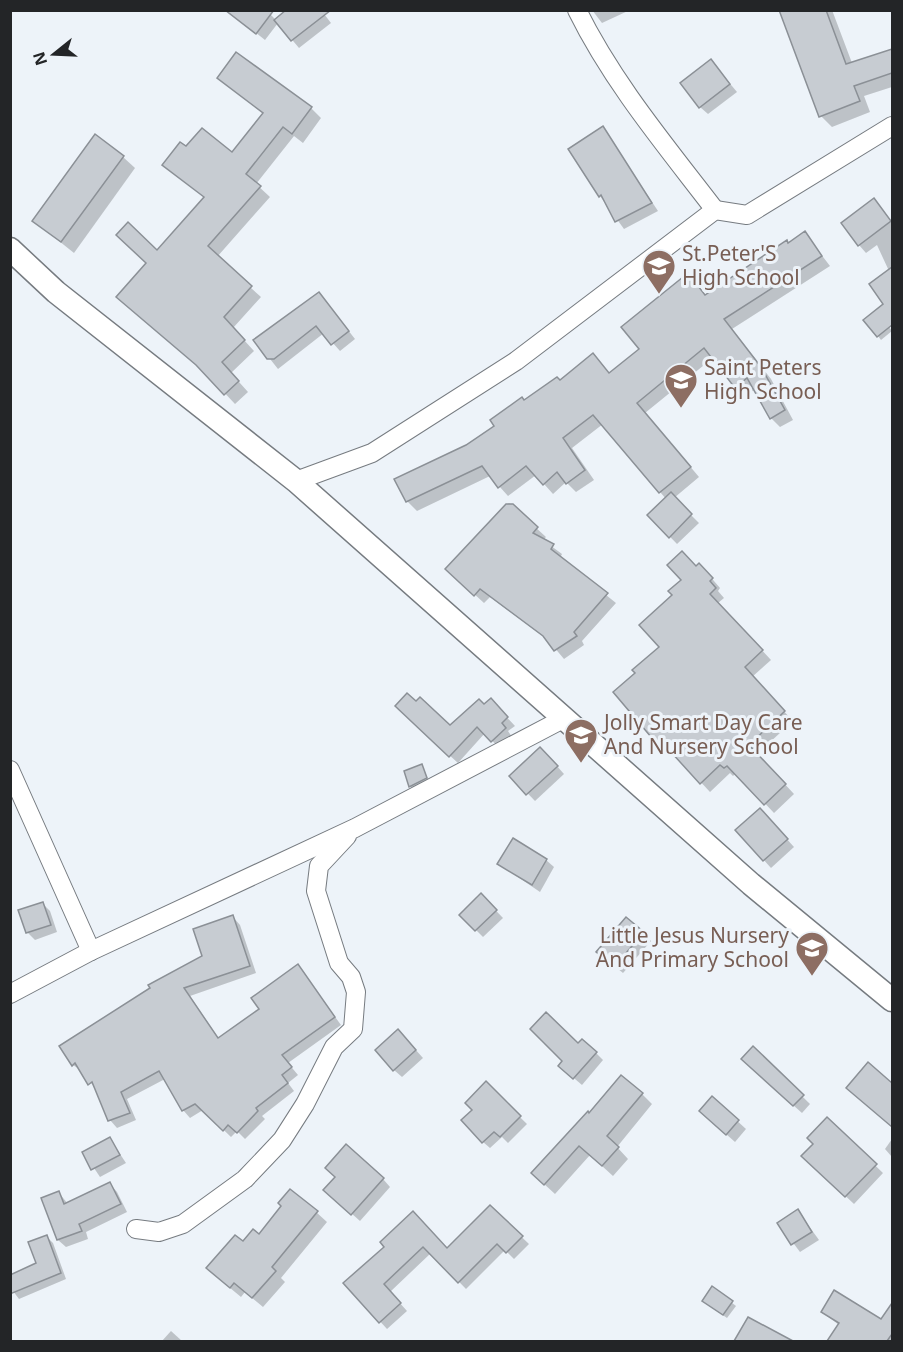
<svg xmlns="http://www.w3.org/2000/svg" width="903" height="1352" font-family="'Noto Sans',sans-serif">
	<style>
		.shadow { fill: #0003 }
		.building { fill: #c7ccd2; stroke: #8b9096; stroke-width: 1.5 }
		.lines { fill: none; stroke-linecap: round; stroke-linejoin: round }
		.minor-casing { stroke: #767b80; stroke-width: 20 }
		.tertiary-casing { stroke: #767b80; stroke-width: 25 }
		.minor { stroke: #fff; stroke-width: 18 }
		.tertiary { stroke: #fff; stroke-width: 22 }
		.labels { text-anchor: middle; stroke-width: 6; stroke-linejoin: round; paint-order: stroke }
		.education-label { font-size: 21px; fill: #785e54; stroke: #edf3f9; text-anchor: start }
	</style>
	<rect width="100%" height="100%" fill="#edf3f9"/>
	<!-- shadow -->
	<g class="shadow">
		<path d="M 266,10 L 276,20 L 321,10 L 331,23 L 299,48 L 278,23 L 265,40 L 236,17 Z"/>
		<path d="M 592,10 L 630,10 L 602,23 Z"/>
		<path d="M 781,10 L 832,10 L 852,63 L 892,50 L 892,87 L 864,96 L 870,112 L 832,127 L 821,116 Z"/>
		<path d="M 711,61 L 737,92 L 708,114 L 700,107 Z"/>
		<path d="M 219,78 L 311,108 L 321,118 L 303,143 L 294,136 L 256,184 L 270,197 L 217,257 L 261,297 L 233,328 L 254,351 L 231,373 L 248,392 L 235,404 L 205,372 L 157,253 L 205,198 L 164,164 L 186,148 L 232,154 L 264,114 Z"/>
		<path d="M 602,127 L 658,211 L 624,229 L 600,196 Z"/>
		<path d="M 123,157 L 135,168 L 74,253 L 34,221 Z"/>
		<path d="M 874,200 L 892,223 L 892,307 L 890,308 L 889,271 L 877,245 L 866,253 L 859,245 Z"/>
		<path d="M 807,236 L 830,266 L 732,329 L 771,379 L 793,420 L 780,427 L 771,418 L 755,389 L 746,396 L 714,357 L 645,413 L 699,477 L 674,498 L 699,523 L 677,544 L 649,515 L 666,499 L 603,424 L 572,448 L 594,480 L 576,492 L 566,482 L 553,494 L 536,475 L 508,496 L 490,476 L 417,511 L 407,501 L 396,480 L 466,446 L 496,426 L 492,420 L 557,379 L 560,382 L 602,364 L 610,375 L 641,349 L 688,275 L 706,296 L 789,244 Z"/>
		<path d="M 326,302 L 355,339 L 340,351 L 324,333 L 278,369 L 255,340 L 298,307 L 300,309 Z"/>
		<path d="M 880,314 L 892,331 L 881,340 L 878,336 Z"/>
		<path d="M 509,503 L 546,537 L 543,540 L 562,554 L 560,558 L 616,603 L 582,641 L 584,645 L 564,659 L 548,640 L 490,597 L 484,603 L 447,569 Z"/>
		<path d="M 696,568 L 708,574 L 720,588 L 718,591 L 724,598 L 718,603 L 771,660 L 752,677 L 793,721 L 757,754 L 794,794 L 774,813 L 736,773 L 733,776 L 730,773 L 710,792 L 670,749 L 667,752 L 658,743 L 615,693 L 637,674 L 662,647 L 674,595 Z"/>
		<path d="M 485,706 L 498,708 L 515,726 L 508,731 L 512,737 L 499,748 L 485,733 L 458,763 L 404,714 L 450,727 Z"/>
		<path d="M 548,756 L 564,774 L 535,801 L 511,776 Z"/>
		<path d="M 422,766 L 429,781 L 414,789 L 410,786 Z"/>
		<path d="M 767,817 L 794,847 L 771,868 L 737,830 Z"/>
		<path d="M 546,860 L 554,867 L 540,892 L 499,864 Z"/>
		<path d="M 481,895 L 503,918 L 483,937 L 461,915 Z"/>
		<path d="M 42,903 L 50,911 L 57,932 L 35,940 L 27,932 Z"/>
		<path d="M 233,917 L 240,925 L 256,973 L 190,996 L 219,1039 L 261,1010 L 298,966 L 341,1025 L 288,1063 L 298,1075 L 288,1083 L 294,1091 L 262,1116 L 265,1119 L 245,1139 L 237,1131 L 231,1137 L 203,1110 L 190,1118 L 183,1110 L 165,1079 L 127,1099 L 136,1120 L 117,1128 L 110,1120 L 98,1092 L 82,1071 L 73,1065 L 61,1046 L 204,957 Z"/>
		<path d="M 626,919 L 651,941 L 623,973 L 606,959 Z"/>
		<path d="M 406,1039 L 423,1058 L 402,1077 L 394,1070 Z"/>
		<path d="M 578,1045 L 596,1053 L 603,1060 L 582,1085 L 568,1073 Z"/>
		<path d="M 753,1048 L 810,1104 L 802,1113 L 750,1067 Z"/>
		<path d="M 869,1064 L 892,1084 L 892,1126 L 855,1095 Z"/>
		<path d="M 486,1084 L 527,1124 L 508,1143 L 502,1137 L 490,1148 L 483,1142 L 474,1110 Z"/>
		<path d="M 642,1094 L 652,1104 L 617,1147 L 628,1159 L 613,1176 L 590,1155 L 555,1194 L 543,1183 L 590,1115 Z"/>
		<path d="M 712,1098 L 746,1129 L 735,1142 L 708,1118 Z"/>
		<path d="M 827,1119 L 883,1173 L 854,1204 L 803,1156 L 815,1144 Z"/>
		<path d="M 110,1139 L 126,1163 L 100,1177 L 84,1153 Z"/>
		<path d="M 892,1139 L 892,1157 L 885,1149 Z"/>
		<path d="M 383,1179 L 390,1187 L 360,1221 L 333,1197 Z"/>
		<path d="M 110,1184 L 117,1192 L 127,1212 L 86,1232 L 88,1239 L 66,1247 L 58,1240 L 59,1193 L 68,1204 Z"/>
		<path d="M 490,1207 L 529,1244 L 514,1259 L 505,1250 L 466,1289 L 431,1253 L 390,1292 L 407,1311 L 387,1329 L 345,1283 L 387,1247 L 413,1213 L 448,1250 Z"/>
		<path d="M 798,1211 L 819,1240 L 800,1252 L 779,1224 Z"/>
		<path d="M 316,1212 L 327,1222 L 281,1278 L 285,1282 L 263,1307 L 245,1292 L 241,1297 L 218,1278 L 243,1243 Z"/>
		<path d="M 47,1237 L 53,1243 L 66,1279 L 19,1299 L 10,1287 L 38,1264 Z"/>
		<path d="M 713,1288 L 736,1306 L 727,1318 L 707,1304 Z"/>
		<path d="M 892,1305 L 892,1342 L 830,1340 L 839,1325 L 822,1312 L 882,1321 Z"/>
		<path d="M 749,1319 L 777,1335 L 784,1342 L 736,1342 Z"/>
		<path d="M 171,1331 L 182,1341 L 182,1342 L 161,1342 Z"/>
	</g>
	<!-- building -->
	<g class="building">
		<path d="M 225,10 L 274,10 L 256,34 Z"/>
		<path d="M 286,10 L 331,10 L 291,41 L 274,20 Z"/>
		<path d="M 779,10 L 826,10 L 846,64 L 892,49 L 892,73 L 854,86 L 860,101 L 819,117 Z"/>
		<path d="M 236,52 L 312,107 L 292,134 L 283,127 L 246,174 L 261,186 L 208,246 L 252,286 L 224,317 L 245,340 L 222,362 L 239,381 L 224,395 L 196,365 L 116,297 L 146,263 L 116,235 L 128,222 L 157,250 L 204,197 L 162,165 L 180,142 L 186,146 L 202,128 L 232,152 L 263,113 L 217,78 Z"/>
		<path d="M 711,59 L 730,84 L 699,108 L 680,83 Z"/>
		<path d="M 603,126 L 652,203 L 615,222 L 601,195 L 599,197 L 568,149 Z"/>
		<path d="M 95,134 L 124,156 L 61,242 L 32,221 Z"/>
		<path d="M 874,198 L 891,221 L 858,246 L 841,223 Z"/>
		<path d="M 805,231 L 822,256 L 724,319 L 761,367 L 785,410 L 770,419 L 747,378 L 735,388 L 704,348 L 637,403 L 691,467 L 659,493 L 593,415 L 563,438 L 585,470 L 566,484 L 557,472 L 543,485 L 526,466 L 498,488 L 482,466 L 406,502 L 394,479 L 466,445 L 494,426 L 490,420 L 522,397 L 524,400 L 557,377 L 560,380 L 593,353 L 609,373 L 639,349 L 621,327 L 688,273 L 705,295 L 787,240 L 788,243 Z"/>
		<path d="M 892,267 L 892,325 L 877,337 L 863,320 L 883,304 L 869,284 Z"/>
		<path d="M 319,292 L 349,331 L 331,345 L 316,326 L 274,359 L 267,359 L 253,340 Z"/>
		<path d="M 671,492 L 692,514 L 669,538 L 647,515 Z"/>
		<path d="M 506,504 L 513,504 L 538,527 L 533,533 L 554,544 L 551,549 L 608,593 L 574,632 L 577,636 L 554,651 L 543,636 L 480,589 L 474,596 L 445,569 Z"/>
		<path d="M 682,551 L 696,566 L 699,563 L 713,578 L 710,581 L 716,588 L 710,594 L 763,650 L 745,667 L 785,711 L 749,745 L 786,784 L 764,805 L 727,766 L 724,768 L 720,765 L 700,784 L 661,741 L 657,744 L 613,692 L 635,673 L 632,670 L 659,647 L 639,625 L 672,595 L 668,591 L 681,580 L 667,565 Z"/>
		<path d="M 407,693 L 416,701 L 420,697 L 450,725 L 479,699 L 484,704 L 491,698 L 508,717 L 502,723 L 506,728 L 491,742 L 477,727 L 449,757 L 395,706 Z"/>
		<path d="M 540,747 L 558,766 L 526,795 L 509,776 Z"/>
		<path d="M 422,764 L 427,778 L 409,787 L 404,771 Z"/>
		<path d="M 760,808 L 788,839 L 763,861 L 735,830 Z"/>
		<path d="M 513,838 L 547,859 L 532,885 L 497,864 Z"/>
		<path d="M 481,893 L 497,910 L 475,931 L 459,915 Z"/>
		<path d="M 43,902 L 51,925 L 26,933 L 18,910 Z"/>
		<path d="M 233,915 L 250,966 L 184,988 L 218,1038 L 259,1009 L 251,998 L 298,964 L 335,1017 L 282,1055 L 292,1067 L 282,1075 L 288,1083 L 256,1108 L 258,1111 L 237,1133 L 228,1125 L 223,1131 L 195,1104 L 182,1111 L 159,1071 L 121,1092 L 130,1113 L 108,1121 L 92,1082 L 88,1085 L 75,1063 L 72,1066 L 59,1046 L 150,988 L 148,985 L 202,956 L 193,929 Z"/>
		<path d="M 626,917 L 644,932 L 614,967 L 596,952 Z"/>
		<path d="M 546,1012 L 578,1043 L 582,1039 L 597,1052 L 573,1079 L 558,1066 L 562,1061 L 530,1029 Z"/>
		<path d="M 398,1029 L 416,1050 L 393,1071 L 375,1050 Z"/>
		<path d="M 753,1046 L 804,1095 L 793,1106 L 741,1059 Z"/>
		<path d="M 868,1062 L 892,1083 L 892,1127 L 846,1088 Z"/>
		<path d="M 621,1075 L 643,1093 L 607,1136 L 619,1147 L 602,1166 L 579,1146 L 544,1185 L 531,1173 L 588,1111 L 589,1113 Z"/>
		<path d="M 486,1081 L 521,1116 L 500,1137 L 494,1132 L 482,1143 L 461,1120 L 472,1110 L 465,1103 Z"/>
		<path d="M 712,1096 L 739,1120 L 726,1135 L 699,1111 Z"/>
		<path d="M 827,1117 L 877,1164 L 845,1197 L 801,1156 L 813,1144 L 807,1138 Z"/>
		<path d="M 110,1137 L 120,1155 L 91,1170 L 82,1152 Z"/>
		<path d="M 346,1144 L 384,1178 L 351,1215 L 323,1190 L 335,1177 L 325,1168 Z"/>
		<path d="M 110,1182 L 121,1204 L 79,1224 L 82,1231 L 57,1240 L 41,1198 L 59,1191 L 64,1204 Z"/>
		<path d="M 290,1189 L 318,1211 L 272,1267 L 276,1271 L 252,1298 L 234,1283 L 230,1288 L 206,1268 L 235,1235 L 243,1241 L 253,1229 L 259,1234 L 281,1206 L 278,1203 Z"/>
		<path d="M 490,1205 L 523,1236 L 506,1253 L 497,1244 L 458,1283 L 423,1247 L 384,1284 L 401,1303 L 379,1323 L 343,1283 L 384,1247 L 380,1242 L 413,1211 L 447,1248 Z"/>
		<path d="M 798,1209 L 812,1232 L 791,1245 L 777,1223 Z"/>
		<path d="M 47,1235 L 61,1273 L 10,1294 L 10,1275 L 36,1263 L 28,1242 Z"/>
		<path d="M 712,1286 L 733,1301 L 723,1315 L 702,1301 Z"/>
		<path d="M 834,1290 L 881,1319 L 892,1303 L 892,1334 L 887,1341 L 827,1341 L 839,1323 L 821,1312 Z"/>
		<path d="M 748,1317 L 793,1341 L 734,1341 Z"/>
	</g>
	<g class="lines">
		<!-- minor casing -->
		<g class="minor-casing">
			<g id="minor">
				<path d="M 577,10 C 613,83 666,146 715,210"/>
				<path d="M 296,481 L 372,453 L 516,361 L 715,210 L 747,215 L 892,126"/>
				<path d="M 10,770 L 91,951"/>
				<path d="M 10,994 L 91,951 L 355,828 L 563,719"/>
				<path d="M 136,1229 L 159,1232 L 183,1224 L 245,1179 L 282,1140 L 305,1104 L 334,1047 L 353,1029 L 356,992 L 351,977 L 339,963 L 316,891 L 319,866 L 347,836"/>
			</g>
		</g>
		<!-- tertiary casing -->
		<g class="tertiary-casing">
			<path id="tertiary" d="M 10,249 L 56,292 L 296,481 L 751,884 L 892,1000"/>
		</g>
		<!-- minor -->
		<use href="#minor" class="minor"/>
		<!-- tertiary -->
		<use href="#tertiary" class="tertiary"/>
	</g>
	<!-- icons -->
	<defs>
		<g id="school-pin" transform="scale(1.725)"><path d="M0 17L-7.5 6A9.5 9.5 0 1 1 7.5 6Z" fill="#8d6e63" stroke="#edf3f9"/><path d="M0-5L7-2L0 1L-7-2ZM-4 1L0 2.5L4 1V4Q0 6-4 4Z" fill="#fff"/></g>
	</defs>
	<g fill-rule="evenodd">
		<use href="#school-pin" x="659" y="266"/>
		<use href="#school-pin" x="681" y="380"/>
		<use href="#school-pin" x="581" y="735"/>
		<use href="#school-pin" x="812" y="948"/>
	</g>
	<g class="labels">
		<!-- education labels -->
		<g class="education-label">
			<text x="682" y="261">St.Peter'S<tspan x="682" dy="24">High School</tspan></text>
			<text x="704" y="375">Saint Peters<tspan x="704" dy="24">High School</tspan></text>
			<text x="604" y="730">Jolly Smart Day Care<tspan x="604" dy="24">And Nursery School</tspan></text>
			<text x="789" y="943" text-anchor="end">Little Jesus Nursery<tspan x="789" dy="24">And Primary School</tspan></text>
		</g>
	</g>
	<!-- border -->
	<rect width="903" height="1352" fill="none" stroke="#232527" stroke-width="24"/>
	<!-- north arrow -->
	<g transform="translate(54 54) rotate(252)" stroke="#edf3f9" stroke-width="4.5" paint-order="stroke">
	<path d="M0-4.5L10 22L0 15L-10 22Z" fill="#232527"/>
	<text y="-9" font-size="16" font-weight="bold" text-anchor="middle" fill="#232527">N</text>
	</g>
</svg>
